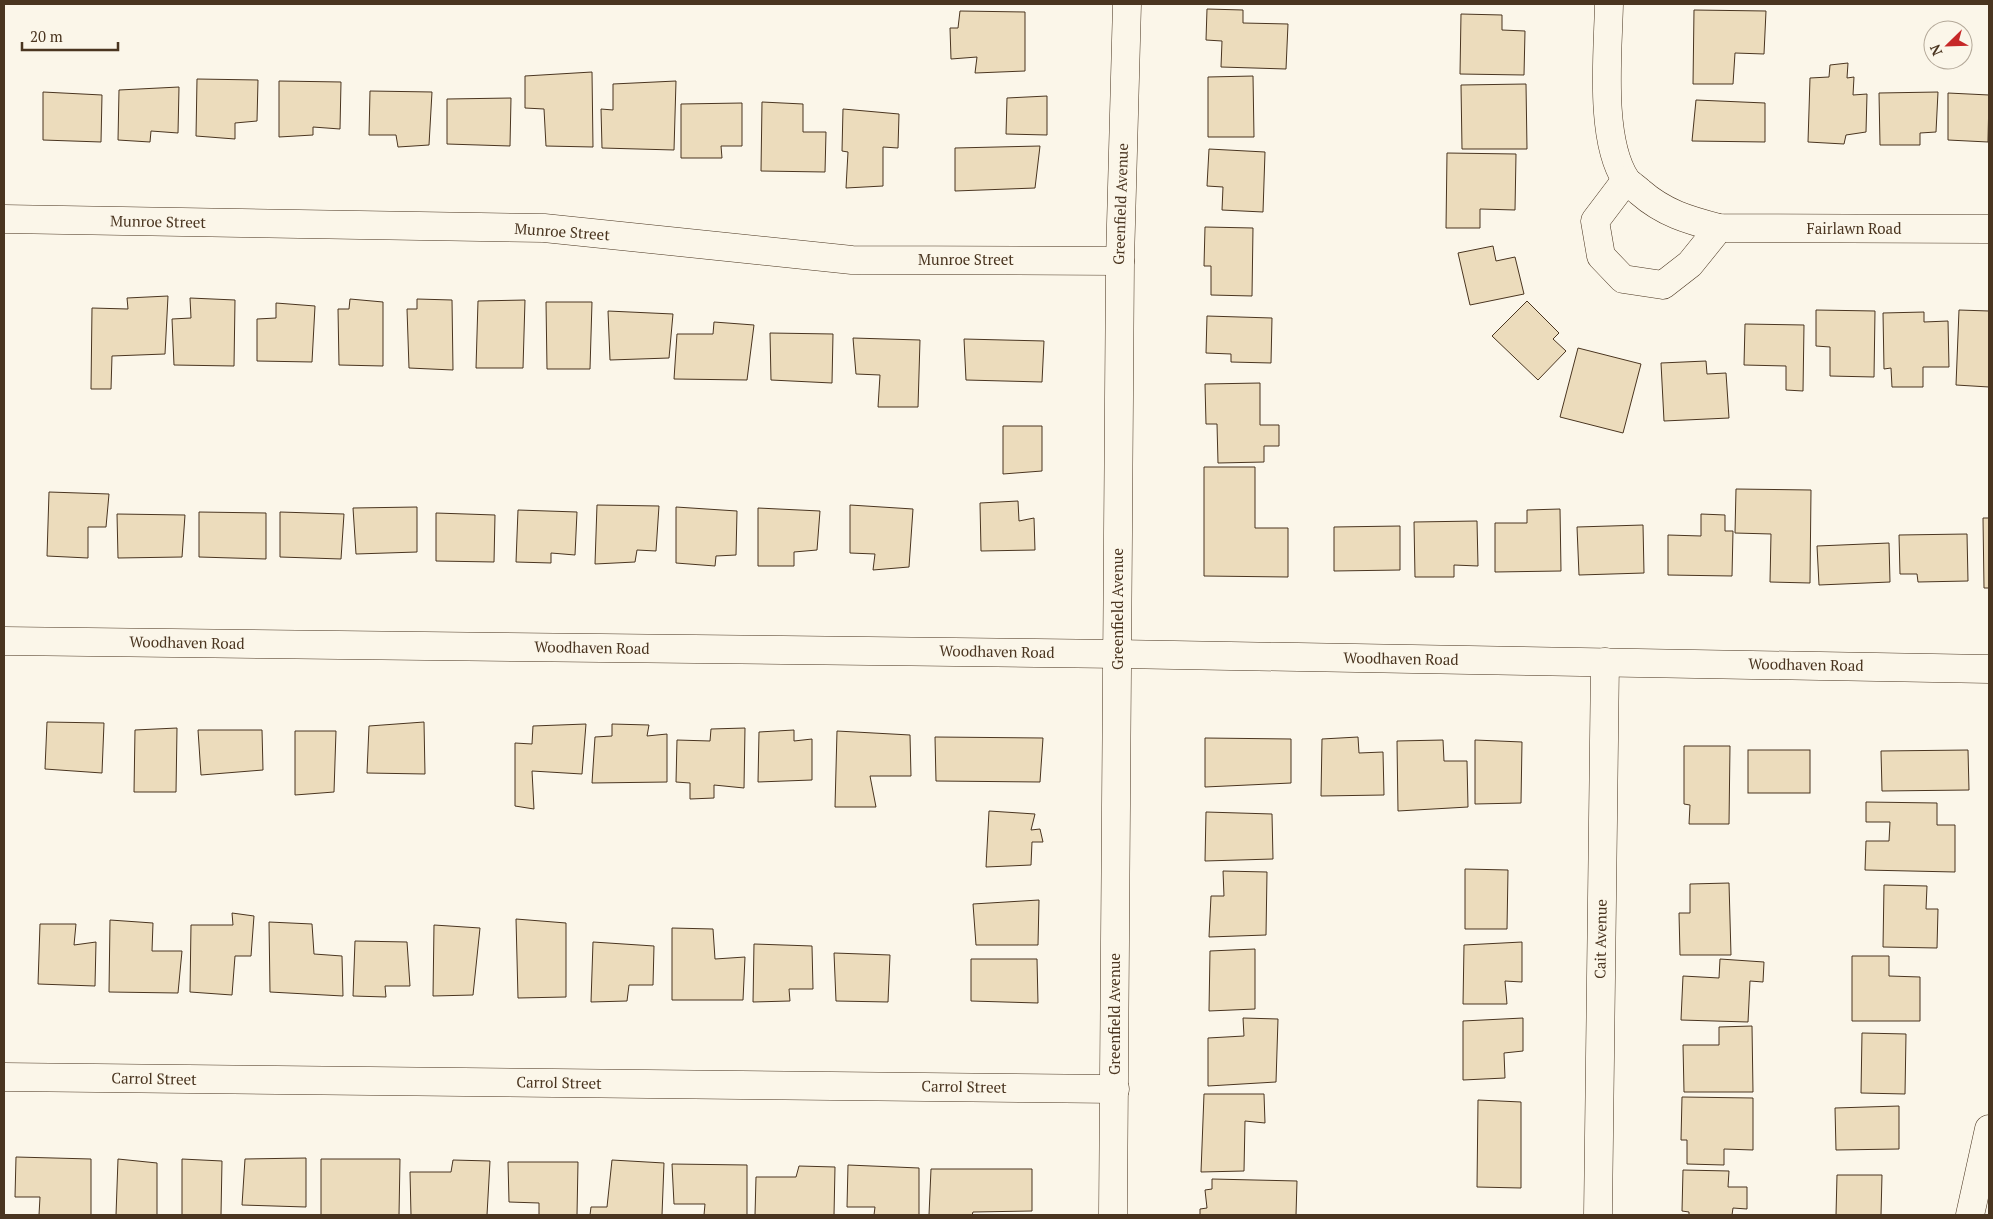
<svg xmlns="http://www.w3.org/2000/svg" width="1993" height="1219" font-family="'PT Serif',serif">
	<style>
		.building { fill: #ecdcbc; stroke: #4a3520 }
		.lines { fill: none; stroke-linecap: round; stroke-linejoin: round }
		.street-casing { stroke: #4a3520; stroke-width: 29 }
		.secondary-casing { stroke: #4a3520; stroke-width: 29 }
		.street { stroke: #fbf6e9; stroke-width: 28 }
		.secondary { stroke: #fbf6e9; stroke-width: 28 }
		.labels { text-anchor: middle; stroke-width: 4; stroke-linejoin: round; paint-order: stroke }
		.street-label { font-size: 15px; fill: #4a3520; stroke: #fbf6e9 }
	</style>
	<rect width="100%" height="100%" fill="#fbf6e9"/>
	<!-- building -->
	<g class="building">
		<path d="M 1207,9 L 1243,10 L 1243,23 L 1288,24 L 1286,69 L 1221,67 L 1222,41 L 1206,40 Z"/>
		<path d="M 1694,10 L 1766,11 L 1764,54 L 1735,53 L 1733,84 L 1693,84 Z"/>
		<path d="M 960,11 L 1025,12 L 1025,71 L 975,73 L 977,57 L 951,59 L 950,28 L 958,28 Z"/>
		<path d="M 1461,14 L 1502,15 L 1502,30 L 1525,31 L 1524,75 L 1460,74 Z"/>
		<path d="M 1848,63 L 1847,78 L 1854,77 L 1853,95 L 1867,94 L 1866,132 L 1846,135 L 1844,144 L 1808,142 L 1810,78 L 1829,77 L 1830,65 Z"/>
		<path d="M 592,72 L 593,147 L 546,146 L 544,109 L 525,108 L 525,76 Z"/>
		<path d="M 1253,76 L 1254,137 L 1208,137 L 1208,77 Z"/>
		<path d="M 197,79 L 258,80 L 257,121 L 235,123 L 235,139 L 196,136 Z"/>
		<path d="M 279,81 L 341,82 L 340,129 L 313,127 L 313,135 L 279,137 Z"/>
		<path d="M 676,81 L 674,150 L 602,148 L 601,109 L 613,110 L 613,84 Z"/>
		<path d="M 1526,84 L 1527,149 L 1462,149 L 1461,85 Z"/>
		<path d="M 179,87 L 178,133 L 151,131 L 150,142 L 118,140 L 119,90 Z"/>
		<path d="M 370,91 L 432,92 L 429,145 L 398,147 L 396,135 L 369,135 Z"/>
		<path d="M 43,92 L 102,95 L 101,142 L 43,140 Z"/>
		<path d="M 1938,92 L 1936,132 L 1920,133 L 1920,145 L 1880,145 L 1879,93 Z"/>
		<path d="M 1948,93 L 1989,95 L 1988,142 L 1948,140 Z"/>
		<path d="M 1047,96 L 1047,135 L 1006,134 L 1007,98 Z"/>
		<path d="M 511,98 L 510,146 L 447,144 L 447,99 Z"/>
		<path d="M 1696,100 L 1765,103 L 1765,142 L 1692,141 Z"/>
		<path d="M 762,102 L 803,104 L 803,132 L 826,132 L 825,172 L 761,171 Z"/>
		<path d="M 742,103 L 742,146 L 721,146 L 722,158 L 681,158 L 681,104 Z"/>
		<path d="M 843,109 L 899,114 L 898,148 L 883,147 L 883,186 L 846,188 L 848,152 L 842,151 Z"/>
		<path d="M 1040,146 L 1035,188 L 955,191 L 955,148 Z"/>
		<path d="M 1209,149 L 1265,152 L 1263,212 L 1222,210 L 1223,187 L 1207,186 Z"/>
		<path d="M 1447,153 L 1516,154 L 1515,210 L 1480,209 L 1480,228 L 1446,228 Z"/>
		<path d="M 1205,227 L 1253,228 L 1252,296 L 1211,295 L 1211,266 L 1204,266 Z"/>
		<path d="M 1493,246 L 1496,261 L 1515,257 L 1524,294 L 1470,305 L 1458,253 Z"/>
		<path d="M 168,296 L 165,354 L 112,356 L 111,389 L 91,389 L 92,308 L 128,309 L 127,298 Z"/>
		<path d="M 190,298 L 235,300 L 234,366 L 174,365 L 172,319 L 191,318 Z"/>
		<path d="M 350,299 L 383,302 L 383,366 L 339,365 L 338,309 L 349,309 Z"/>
		<path d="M 417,299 L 452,300 L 453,370 L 409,368 L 407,309 L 417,309 Z"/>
		<path d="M 525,300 L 523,368 L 476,368 L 478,301 Z"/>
		<path d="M 1527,301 L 1559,333 L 1553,339 L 1566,351 L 1538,380 L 1492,336 Z"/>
		<path d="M 546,302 L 592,302 L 590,369 L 547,369 Z"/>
		<path d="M 276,303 L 315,306 L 312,362 L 257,361 L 257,319 L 276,318 Z"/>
		<path d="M 1816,310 L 1875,311 L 1874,377 L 1830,376 L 1830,347 L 1816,346 Z"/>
		<path d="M 1959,310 L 1989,311 L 1989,387 L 1956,385 Z"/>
		<path d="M 608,311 L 673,314 L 669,358 L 610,360 Z"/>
		<path d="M 1924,312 L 1924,322 L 1948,321 L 1949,367 L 1923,367 L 1923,387 L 1892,387 L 1891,368 L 1884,369 L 1883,313 Z"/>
		<path d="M 1207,316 L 1272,318 L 1271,363 L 1231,362 L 1231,354 L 1206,353 Z"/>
		<path d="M 714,322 L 754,325 L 747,380 L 674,379 L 677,334 L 713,334 Z"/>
		<path d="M 1745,324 L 1804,325 L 1803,391 L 1786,390 L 1786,366 L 1744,365 Z"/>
		<path d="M 770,333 L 833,334 L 832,383 L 771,380 Z"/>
		<path d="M 853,338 L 920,340 L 918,407 L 878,407 L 880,375 L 856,374 Z"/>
		<path d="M 964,339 L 1044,341 L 1042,382 L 966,380 Z"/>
		<path d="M 1578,348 L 1641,364 L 1623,433 L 1560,417 Z"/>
		<path d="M 1706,361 L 1707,374 L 1726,373 L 1729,418 L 1664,421 L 1661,363 Z"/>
		<path d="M 1260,383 L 1260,425 L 1279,425 L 1279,446 L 1264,446 L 1264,462 L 1218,463 L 1217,424 L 1206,424 L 1205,384 Z"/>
		<path d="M 1003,426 L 1042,426 L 1042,471 L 1003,474 Z"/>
		<path d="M 1204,467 L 1255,467 L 1255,528 L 1288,528 L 1288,577 L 1204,576 Z"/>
		<path d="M 1736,489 L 1811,490 L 1810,583 L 1770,582 L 1771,534 L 1735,533 Z"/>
		<path d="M 49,492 L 109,494 L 106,527 L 88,527 L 88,558 L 47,556 Z"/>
		<path d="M 1018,501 L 1019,521 L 1034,518 L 1035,550 L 981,551 L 980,503 Z"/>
		<path d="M 597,505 L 659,506 L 656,551 L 637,550 L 635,562 L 595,564 Z"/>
		<path d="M 850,505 L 913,509 L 909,567 L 873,570 L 875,554 L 850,553 Z"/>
		<path d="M 417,507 L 417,552 L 356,554 L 353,508 Z"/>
		<path d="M 676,507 L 737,511 L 736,555 L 716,556 L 715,566 L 676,563 Z"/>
		<path d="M 758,508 L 820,511 L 817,550 L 794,552 L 794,566 L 758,566 Z"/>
		<path d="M 1560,509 L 1561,571 L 1495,572 L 1495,523 L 1527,523 L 1527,510 Z"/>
		<path d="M 518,510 L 577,512 L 575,555 L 551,553 L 551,563 L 516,562 Z"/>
		<path d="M 199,512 L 266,513 L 266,559 L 199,557 Z"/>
		<path d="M 280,512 L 344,514 L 341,559 L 280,557 Z"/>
		<path d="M 436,513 L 495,515 L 494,562 L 436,561 Z"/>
		<path d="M 117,514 L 185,515 L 182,557 L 118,558 Z"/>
		<path d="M 1701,514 L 1725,515 L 1725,531 L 1733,531 L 1732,576 L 1668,575 L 1668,535 L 1701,536 Z"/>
		<path d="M 1983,518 L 1989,518 L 1989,588 L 1984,588 Z"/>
		<path d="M 1477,521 L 1478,566 L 1454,565 L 1454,577 L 1415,577 L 1414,522 Z"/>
		<path d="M 1643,525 L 1644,573 L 1579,575 L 1577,527 Z"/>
		<path d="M 1400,526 L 1400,570 L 1334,571 L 1334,527 Z"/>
		<path d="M 1967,534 L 1968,581 L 1918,582 L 1917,574 L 1900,574 L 1899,535 Z"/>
		<path d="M 1889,543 L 1890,582 L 1819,585 L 1817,546 Z"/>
		<path d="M 47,722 L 104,723 L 102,773 L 45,769 Z"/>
		<path d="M 424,722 L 425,774 L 367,773 L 369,726 Z"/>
		<path d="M 586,724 L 582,774 L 532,771 L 534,809 L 515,806 L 515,743 L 532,744 L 533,726 Z"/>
		<path d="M 612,724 L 649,725 L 647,736 L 667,734 L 667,782 L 592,783 L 595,737 L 612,736 Z"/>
		<path d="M 177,728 L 176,792 L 134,792 L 135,730 Z"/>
		<path d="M 745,728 L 744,788 L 714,785 L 714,798 L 690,799 L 690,783 L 676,782 L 677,740 L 710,741 L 711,729 Z"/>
		<path d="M 198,730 L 262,730 L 263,770 L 201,775 Z"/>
		<path d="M 794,730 L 794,741 L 812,739 L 812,780 L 758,782 L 759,732 Z"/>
		<path d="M 295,731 L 336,731 L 334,792 L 295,795 Z"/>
		<path d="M 837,731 L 910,735 L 911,776 L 870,776 L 876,807 L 835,807 Z"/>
		<path d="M 935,737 L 1043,738 L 1040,782 L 936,781 Z"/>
		<path d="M 1358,737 L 1359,753 L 1383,752 L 1384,795 L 1321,796 L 1322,739 Z"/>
		<path d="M 1205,738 L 1291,739 L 1291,783 L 1205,787 Z"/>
		<path d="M 1443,740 L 1444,761 L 1467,761 L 1468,807 L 1398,811 L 1397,741 Z"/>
		<path d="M 1475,740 L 1522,742 L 1521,803 L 1475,804 Z"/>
		<path d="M 1684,746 L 1730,746 L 1729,824 L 1689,824 L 1690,805 L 1684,804 Z"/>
		<rect x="1748" y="750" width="62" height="43"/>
		<path d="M 1968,750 L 1969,790 L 1882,791 L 1881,751 Z"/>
		<path d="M 1866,802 L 1937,803 L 1937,825 L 1955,825 L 1955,872 L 1865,870 L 1866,841 L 1889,841 L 1890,822 L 1866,822 Z"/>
		<path d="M 989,811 L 1035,814 L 1031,830 L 1040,829 L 1043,842 L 1032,842 L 1031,865 L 986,867 Z"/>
		<path d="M 1206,812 L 1272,814 L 1273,859 L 1205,861 Z"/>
		<path d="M 1465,869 L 1508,870 L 1507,929 L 1465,929 Z"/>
		<path d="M 1223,871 L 1267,872 L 1266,935 L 1209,937 L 1211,896 L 1224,896 Z"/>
		<path d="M 1729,883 L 1731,955 L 1680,955 L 1679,913 L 1690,913 L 1690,884 Z"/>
		<path d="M 1884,885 L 1927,886 L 1926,909 L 1938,909 L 1937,948 L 1883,947 Z"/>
		<path d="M 1039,900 L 1038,945 L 976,945 L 973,904 Z"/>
		<path d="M 232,913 L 254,916 L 251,956 L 235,956 L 232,995 L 190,992 L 191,925 L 233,925 Z"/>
		<path d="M 516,919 L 566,923 L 566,997 L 518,998 Z"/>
		<path d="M 110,920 L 153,923 L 152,951 L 182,951 L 178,993 L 109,992 Z"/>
		<path d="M 269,922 L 312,924 L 314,954 L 342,956 L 343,996 L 270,992 Z"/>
		<path d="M 40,924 L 76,924 L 74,945 L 96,942 L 95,986 L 38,984 Z"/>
		<path d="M 434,925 L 480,928 L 473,995 L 433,996 Z"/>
		<path d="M 672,928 L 713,929 L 715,959 L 745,957 L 743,1000 L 672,1000 Z"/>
		<path d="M 355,941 L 407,942 L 410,986 L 385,986 L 386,997 L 353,996 Z"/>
		<path d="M 593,942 L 654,946 L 653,985 L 629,985 L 627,1001 L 591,1002 Z"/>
		<path d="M 1522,942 L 1522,982 L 1505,981 L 1507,1004 L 1463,1004 L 1464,945 Z"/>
		<path d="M 754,944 L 812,946 L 813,989 L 789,989 L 790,1001 L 753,1002 Z"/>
		<path d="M 1255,949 L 1255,1009 L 1209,1011 L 1210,951 Z"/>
		<path d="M 834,953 L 890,955 L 888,1002 L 836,1001 Z"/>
		<path d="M 1852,956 L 1889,956 L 1889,976 L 1920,977 L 1920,1021 L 1852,1021 Z"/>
		<path d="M 971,959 L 1037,959 L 1038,1003 L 971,1001 Z"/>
		<path d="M 1720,959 L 1764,962 L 1763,982 L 1750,981 L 1748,1022 L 1681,1020 L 1683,976 L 1719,978 Z"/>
		<path d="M 1243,1018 L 1278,1019 L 1276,1082 L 1208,1086 L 1208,1038 L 1244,1036 Z"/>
		<path d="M 1523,1018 L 1523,1051 L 1504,1053 L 1505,1078 L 1463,1080 L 1463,1021 Z"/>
		<path d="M 1752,1026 L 1753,1092 L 1684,1092 L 1683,1045 L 1719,1045 L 1719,1027 Z"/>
		<path d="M 1862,1033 L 1906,1034 L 1905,1094 L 1861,1093 Z"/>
		<path d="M 1204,1094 L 1264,1094 L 1265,1123 L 1245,1121 L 1244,1171 L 1201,1172 Z"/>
		<path d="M 1682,1097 L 1753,1098 L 1753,1150 L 1724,1149 L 1724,1165 L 1687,1164 L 1687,1140 L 1681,1140 Z"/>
		<path d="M 1478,1100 L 1521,1102 L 1521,1188 L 1477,1187 Z"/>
		<path d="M 1899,1106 L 1899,1149 L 1836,1150 L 1835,1108 Z"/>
		<path d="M 16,1157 L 91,1159 L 91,1215 L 39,1215 L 40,1197 L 15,1197 Z"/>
		<path d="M 306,1158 L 306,1207 L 242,1205 L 245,1159 Z"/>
		<path d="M 118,1159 L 157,1163 L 157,1215 L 116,1215 Z"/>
		<path d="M 182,1159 L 222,1161 L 221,1215 L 182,1215 Z"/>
		<path d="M 321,1159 L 400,1159 L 399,1215 L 321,1215 Z"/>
		<path d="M 453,1160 L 490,1161 L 487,1215 L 411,1215 L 410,1172 L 451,1172 Z"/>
		<path d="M 612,1160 L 664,1163 L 662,1215 L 590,1215 L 591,1207 L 607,1207 Z"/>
		<path d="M 508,1162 L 578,1162 L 577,1215 L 539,1215 L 539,1203 L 509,1202 Z"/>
		<path d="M 672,1164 L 747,1165 L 747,1215 L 704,1215 L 705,1204 L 674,1204 Z"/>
		<path d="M 848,1165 L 919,1168 L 919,1215 L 874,1215 L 875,1207 L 847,1207 Z"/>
		<path d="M 799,1166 L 835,1167 L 834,1215 L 755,1215 L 756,1177 L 796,1177 Z"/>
		<path d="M 931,1169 L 1032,1169 L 1032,1211 L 973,1212 L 972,1215 L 929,1215 Z"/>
		<path d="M 1683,1170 L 1729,1171 L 1728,1187 L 1747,1187 L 1747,1209 L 1733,1208 L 1732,1215 L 1689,1215 L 1689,1212 L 1682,1211 Z"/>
		<path d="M 1837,1175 L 1882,1175 L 1881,1215 L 1836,1215 Z"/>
		<path d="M 1212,1179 L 1297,1181 L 1296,1215 L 1200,1215 L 1200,1209 L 1207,1208 L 1205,1190 L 1212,1189 Z"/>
	</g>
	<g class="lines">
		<!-- street casing -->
		<g class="street-casing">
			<g id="street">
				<path d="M 1609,4 C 1608,52 1599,139 1626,180 C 1629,184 1636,188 1640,192 C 1664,213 1688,220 1719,228 L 1989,229"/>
				<path d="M 1626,180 L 1595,221 L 1601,256 L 1623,279 L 1663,285 L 1690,264 L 1719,228"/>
				<path d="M 4,219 L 544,228 L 852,260 L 1120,261"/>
				<path d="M 4,641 L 1118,654 L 1989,669"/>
				<path d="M 4,1077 L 1115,1089"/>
				<path d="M 1113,1215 L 1120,261 L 1127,4"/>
				<path d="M 1598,1215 L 1605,662"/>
			</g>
		</g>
		<!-- secondary casing -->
		<g class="secondary-casing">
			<path id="secondary" d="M 1970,1215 L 1989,1129"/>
		</g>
		<!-- street -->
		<use href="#street" class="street"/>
		<!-- secondary -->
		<use href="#secondary" class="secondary"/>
	</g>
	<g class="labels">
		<!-- street labels -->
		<g class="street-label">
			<text transform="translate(1121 204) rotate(-88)" y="5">Greenfield Avenue</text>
			<text transform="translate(158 222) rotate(1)" y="5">Munroe Street</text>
			<text x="1854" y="234">Fairlawn Road</text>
			<text transform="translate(562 232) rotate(4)" y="5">Munroe Street</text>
			<text x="966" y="265">Munroe Street</text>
			<text transform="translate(1118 609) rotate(-90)" y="5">Greenfield Avenue</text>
			<text transform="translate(187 643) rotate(1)" y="5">Woodhaven Road</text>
			<text transform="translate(592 648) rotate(1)" y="5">Woodhaven Road</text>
			<text transform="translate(997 652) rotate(1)" y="5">Woodhaven Road</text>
			<text transform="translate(1401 659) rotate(1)" y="5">Woodhaven Road</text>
			<text transform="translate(1806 665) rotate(1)" y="5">Woodhaven Road</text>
			<text transform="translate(1601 939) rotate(-89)" y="5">Cait Avenue</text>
			<text transform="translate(1115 1014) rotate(-90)" y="5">Greenfield Avenue</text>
			<text transform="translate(154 1079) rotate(1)" y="5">Carrol Street</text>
			<text transform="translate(559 1083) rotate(1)" y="5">Carrol Street</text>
			<text transform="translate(964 1087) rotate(1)" y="5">Carrol Street</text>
		</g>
	</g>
	<!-- border -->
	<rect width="1993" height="1219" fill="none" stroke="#4a3520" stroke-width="10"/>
	<!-- north arrow -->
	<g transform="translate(1948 45) rotate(247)"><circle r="24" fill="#fbf6e9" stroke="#b4a999"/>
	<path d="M0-4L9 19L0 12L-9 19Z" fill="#c62828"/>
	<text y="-8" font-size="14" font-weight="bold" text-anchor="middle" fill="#4a3520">N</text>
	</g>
	<!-- scale -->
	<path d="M22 42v8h96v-8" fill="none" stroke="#4a3520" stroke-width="2.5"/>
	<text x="30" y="42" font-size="15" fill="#4a3520" stroke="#fbf6e9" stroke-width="4" paint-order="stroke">20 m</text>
</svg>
